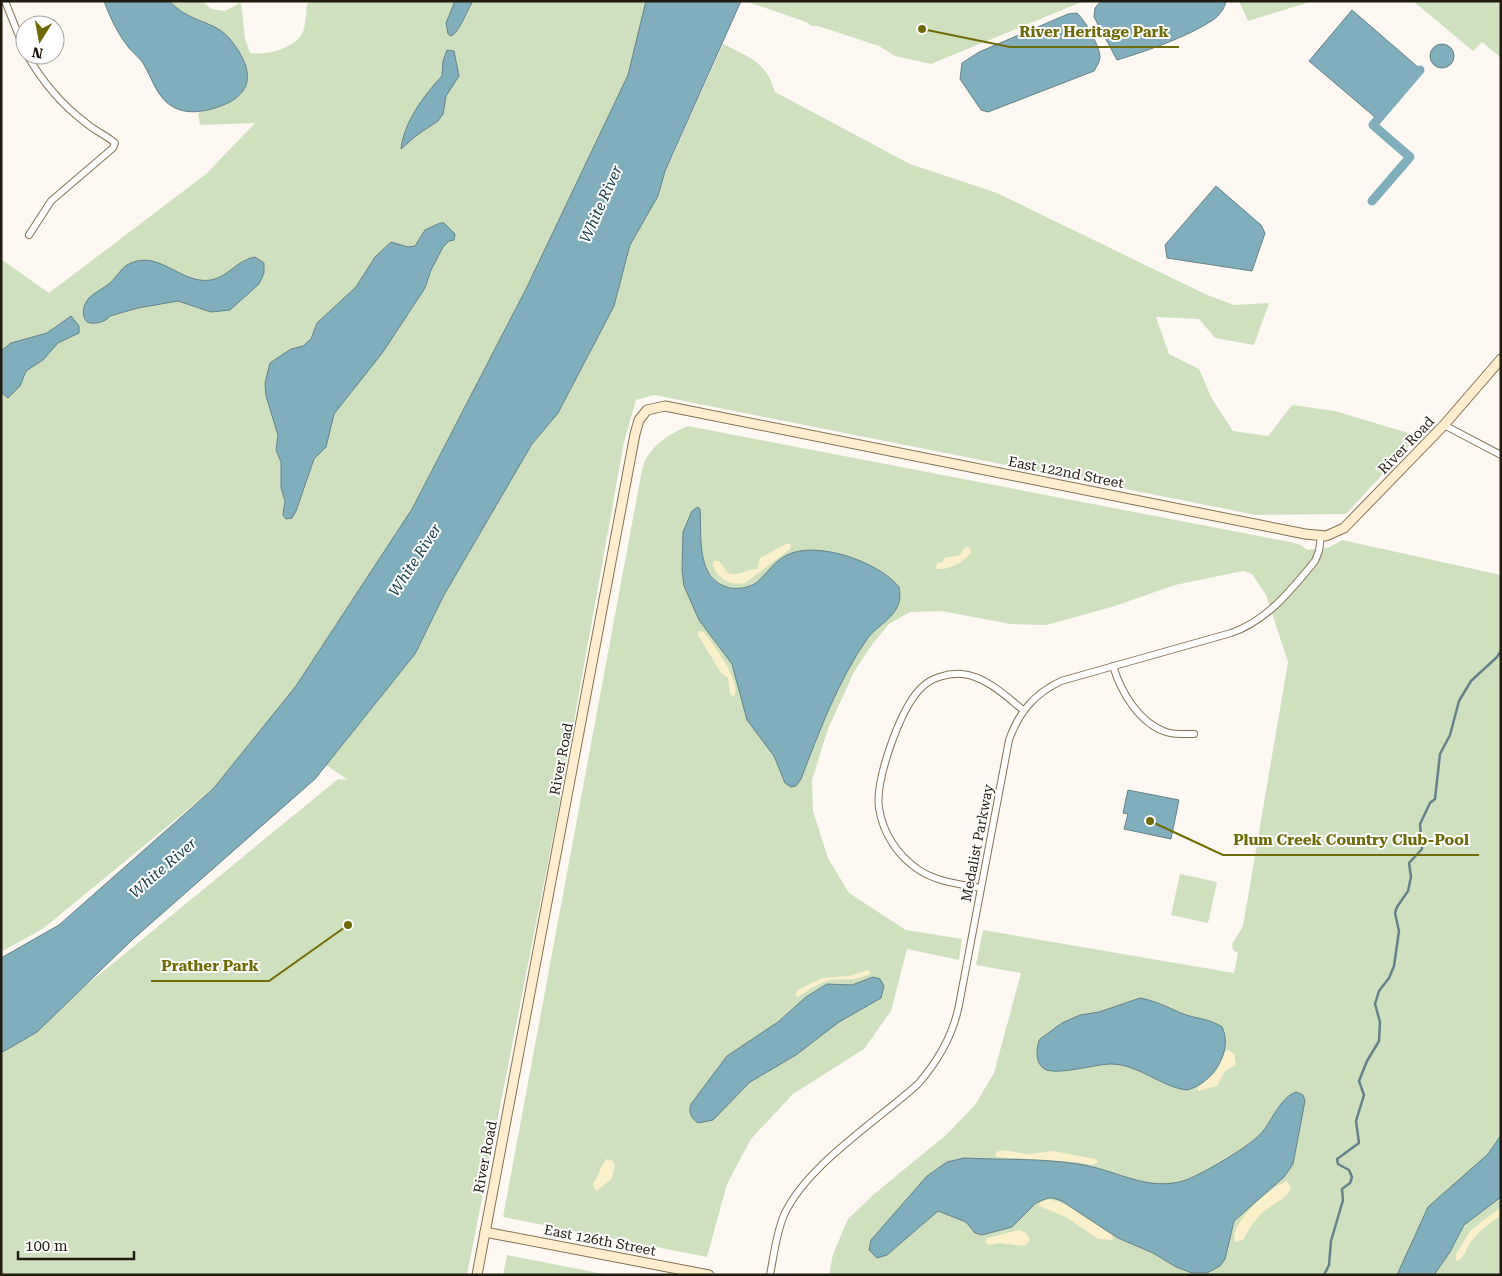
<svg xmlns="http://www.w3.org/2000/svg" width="1502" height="1276" font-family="'Roboto Serif',serif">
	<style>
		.green { fill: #cfe0bf }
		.sand { fill: #faf0ca }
		.water { fill: #80aebd; stroke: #648288 }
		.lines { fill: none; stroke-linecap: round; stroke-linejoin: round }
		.stream { stroke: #648288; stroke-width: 2.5 }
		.canal { stroke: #80aebd; stroke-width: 9 }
		.street-casing { stroke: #837254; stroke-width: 8 }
		.secondary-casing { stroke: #837254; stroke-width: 11 }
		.street { stroke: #fff; stroke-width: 6 }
		.secondary { stroke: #feeecd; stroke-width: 9 }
		.labels { text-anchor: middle; stroke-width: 4; stroke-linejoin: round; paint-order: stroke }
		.street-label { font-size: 14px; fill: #211a0e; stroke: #fff }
		.water-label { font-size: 15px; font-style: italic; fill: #0e3945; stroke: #fff }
		.leader { fill: none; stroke: #6e6a06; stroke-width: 2 }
		.callout-dot { fill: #6e6a06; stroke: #fff; stroke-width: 2 }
		.callout-label { font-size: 15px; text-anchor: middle; font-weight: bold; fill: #6e6a06; stroke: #fff; stroke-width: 4; stroke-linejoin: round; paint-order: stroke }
	</style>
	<rect width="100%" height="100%" fill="#fdf9f2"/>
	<!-- green -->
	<g class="green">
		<path d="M 169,1 L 203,1 L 211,9 L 225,11 L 241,2 L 245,39 L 250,53 C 265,56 296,48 303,32 C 306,23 306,13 307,4 L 310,1 L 648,1 L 628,75 L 533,276 L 406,521 L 315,662 L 213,789 L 44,928 L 1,952 L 1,259 L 49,293 L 206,174 L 255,123 L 200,125 L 198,113 L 221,106 L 203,21 L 183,13 Z"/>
		<path d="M 745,1 L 1084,1 L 931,64 L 895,56 L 879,46 L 818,26 L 812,26 L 806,22 Z"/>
		<path d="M 1239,1 L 1313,1 L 1248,21 Z"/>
		<path d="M 1413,1 L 1501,1 L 1501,58 L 1482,42 L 1473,51 Z"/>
		<path d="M 723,44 C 750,58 766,61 775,92 L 910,164 L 997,193 L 1205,294 L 1234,305 L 1269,303 L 1254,345 L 1215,338 L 1199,319 L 1156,317 L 1169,354 L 1199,369 L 1212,399 L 1233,431 L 1268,436 L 1292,405 L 1335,411 L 1418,436 L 1346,514 L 1256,515 L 654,395 L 636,400 L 624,442 L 561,794 L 545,795 L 561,796 L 467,1275 L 1,1275 L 1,1055 L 338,779 L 348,780 L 326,765 L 415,654 L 444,595 L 532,444 L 558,413 L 614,306 L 635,229 L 673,155 Z"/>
		<path d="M 688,426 L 1290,542 L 1301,545 L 1307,550 L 1330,547 L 1342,540 L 1501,575 L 1501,1275 L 829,1275 L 833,1254 L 848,1219 L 873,1195 L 947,1134 L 975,1105 L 994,1073 L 1021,973 L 976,965 L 983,930 L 1234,973 L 1238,953 L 1233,950 L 1232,944 L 1243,926 L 1288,662 L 1266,595 L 1252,574 L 1243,571 L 1175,585 L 1115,606 L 1047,625 L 1011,624 L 941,611 L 910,612 L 889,624 L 871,646 L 854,672 L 828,729 L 812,780 L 813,811 L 828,858 L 849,893 L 906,930 L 962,939 L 959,960 L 907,949 L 891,1011 L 864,1049 L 793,1094 L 751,1139 L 727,1184 L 707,1257 L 503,1217 L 642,470 C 647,448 668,434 688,426 Z"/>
		<path d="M 1180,874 L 1217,882 L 1208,923 L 1171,915 Z"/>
		<path d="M 507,1255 L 609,1275 L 610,1275 L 503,1275 Z"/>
	</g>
	<!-- sand -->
	<g class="sand">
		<path d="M 788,543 L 791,545 L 790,549 L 745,583 C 730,586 719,579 713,566 L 714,561 L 719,561 L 728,573 C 739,577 746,569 757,569 L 760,558 Z"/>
		<path d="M 965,547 L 969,547 L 971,551 C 969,560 944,573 936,568 L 937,563 L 943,562 L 944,558 L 960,555 Z"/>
		<path d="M 699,631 L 704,632 C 713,644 743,683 734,697 L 730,694 L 728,678 L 721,673 L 698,635 Z"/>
		<path d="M 868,970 L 871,973 C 856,982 846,978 831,980 C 819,982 809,990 798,997 L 795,995 L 798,990 L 822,978 L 849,976 Z"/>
		<path d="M 1229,1050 L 1234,1054 L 1236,1065 L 1225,1071 L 1217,1086 L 1198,1091 L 1197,1088 L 1216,1072 L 1225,1052 Z"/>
		<path d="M 1002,1150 L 1028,1154 L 1053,1151 L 1095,1159 L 1098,1162 L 1093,1165 L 1075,1162 L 996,1157 L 996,1152 Z"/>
		<path d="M 607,1159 L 612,1160 L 615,1165 L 612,1179 L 596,1191 L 593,1183 C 600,1176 599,1166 607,1159 Z"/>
		<path d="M 1287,1181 L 1291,1188 C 1286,1200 1270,1205 1261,1214 C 1253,1222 1248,1231 1243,1240 L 1235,1242 C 1228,1224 1271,1186 1287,1181 Z"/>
		<path d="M 1050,1199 L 1064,1204 L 1112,1235 L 1113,1240 L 1098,1239 L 1066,1217 L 1039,1206 L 1040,1202 Z"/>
		<path d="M 1501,1207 L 1501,1216 C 1489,1223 1478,1232 1470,1243 C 1466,1249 1464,1260 1456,1261 L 1456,1254 L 1471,1230 Z"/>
		<path d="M 1019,1230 L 1026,1233 L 1030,1240 L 1025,1246 L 999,1243 L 989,1245 L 985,1242 L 988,1238 Z"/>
	</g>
	<!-- water -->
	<g class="water">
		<path d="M 104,1 L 169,1 C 173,5 179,10 184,13 C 199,22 219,25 230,39 C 254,69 257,95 215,108 C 202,112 188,114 175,108 C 157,99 153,80 144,65 C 141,59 134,54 129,48 C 118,34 110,18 104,1 Z"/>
		<path d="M 455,1 L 473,1 C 467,10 459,33 451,36 L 448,34 L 446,23 Z"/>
		<path d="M 646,1 L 741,1 L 665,171 L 658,196 L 630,245 L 614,306 L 558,413 L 532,444 L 444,595 L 415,654 L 315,779 L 132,940 L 37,1032 L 1,1053 L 1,958 L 59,925 L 213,789 L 296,686 L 412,509 L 526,289 L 628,75 Z"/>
		<path d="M 1101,1 L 1226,1 C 1225,8 1219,16 1213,20 C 1187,37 1147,51 1117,60 L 1094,17 L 1095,8 Z"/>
		<path d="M 1352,10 L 1419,68 L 1376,118 L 1309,61 Z"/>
		<path d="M 1077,13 C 1085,20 1099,45 1100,56 C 1100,62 1097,66 1094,71 L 988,112 L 981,110 L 960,79 L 962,63 L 979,52 L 1068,14 Z"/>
		<circle cx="1442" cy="56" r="12"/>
		<path d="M 447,50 L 454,51 L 459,76 L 446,96 L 443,114 L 438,121 L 417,135 L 401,149 C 404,122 424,95 442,76 L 443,61 Z"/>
		<path d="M 1216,186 L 1261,225 L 1265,233 L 1252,271 L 1167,258 L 1165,245 Z"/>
		<path d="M 440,223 L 444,223 L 455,234 L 454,240 L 449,241 L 443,247 L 431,270 L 425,288 L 383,352 L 334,414 L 326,447 L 314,459 L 296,511 L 292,518 L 286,519 L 283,515 L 285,501 L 281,488 L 281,462 L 276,450 L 278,435 L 266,396 L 265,383 L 270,363 L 291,349 L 303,346 L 311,339 L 317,323 L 356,287 L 375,257 L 391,242 L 408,247 L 415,246 L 425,230 Z"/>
		<path d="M 255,257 L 264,263 L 264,273 L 259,284 L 230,310 L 211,312 L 178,301 L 138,308 L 110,316 C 106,322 94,325 87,322 C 81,315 83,305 89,298 C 96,291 105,288 111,282 C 116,277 121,269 127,265 C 158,247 180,285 211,280 C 228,277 237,260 255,257 Z"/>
		<path d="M 71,316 L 79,326 L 79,333 L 58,343 L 43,360 L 26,371 L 20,386 L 8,398 L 1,392 L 1,351 L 11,343 L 47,333 Z"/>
		<path d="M 698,507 L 700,509 C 702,536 695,580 730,588 C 739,589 748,588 756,583 C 767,574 774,561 787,555 C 817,540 879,562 899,587 C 905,614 881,621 867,639 C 838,681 819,732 801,779 L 796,786 L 791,787 L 785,783 L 774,756 L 747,720 L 732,664 L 699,620 L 684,586 L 682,570 L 683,532 L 692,511 Z"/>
		<path d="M 1128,790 L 1179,800 L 1171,839 L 1124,829 L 1128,814 L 1123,813 Z"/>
		<path d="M 873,977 L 880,979 L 884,986 L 881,998 L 839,1022 L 796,1055 L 750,1082 L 713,1120 L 698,1123 C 691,1118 688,1112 691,1104 L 727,1056 L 778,1022 L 806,997 L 827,984 L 852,985 Z"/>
		<path d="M 1140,998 C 1156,1001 1167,1007 1181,1013 C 1195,1019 1209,1018 1222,1027 C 1234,1051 1212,1084 1187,1090 C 1161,1087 1138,1064 1111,1064 C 1095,1064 1053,1077 1043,1068 C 1035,1062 1036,1046 1040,1039 L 1062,1023 L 1080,1015 L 1099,1012 Z"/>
		<path d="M 1297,1092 L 1303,1095 L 1305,1101 L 1293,1164 L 1284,1177 L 1234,1221 L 1225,1259 L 1220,1266 L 1207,1273 L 1192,1273 L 1176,1267 L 1153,1253 L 1118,1238 L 1062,1201 L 1053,1198 L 1048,1198 L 1036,1203 L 1012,1227 L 982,1235 L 975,1233 L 966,1222 L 938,1211 L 887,1255 L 877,1258 L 869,1250 L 871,1240 L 927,1176 L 947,1162 L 964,1158 C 1001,1160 1041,1158 1078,1164 C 1115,1169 1148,1193 1186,1180 C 1202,1174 1253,1145 1263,1131 C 1272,1120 1282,1095 1297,1092 Z"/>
		<path d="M 1501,1135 L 1501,1197 L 1464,1225 L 1450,1252 L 1434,1275 L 1397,1275 L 1428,1207 L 1488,1154 Z"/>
	</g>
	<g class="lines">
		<!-- stream -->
		<path class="stream" d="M 1324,1275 L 1329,1265 L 1331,1241 L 1343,1200 L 1342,1189 L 1350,1183 L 1352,1177 L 1349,1170 L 1338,1164 L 1337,1159 L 1359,1143 L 1356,1121 L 1364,1095 L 1359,1081 L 1367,1061 L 1379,1041 L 1380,1022 L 1375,1004 L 1379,991 L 1389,978 L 1394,966 L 1399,931 L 1395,913 L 1397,907 L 1408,891 L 1411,877 L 1409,863 L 1422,849 L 1420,824 L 1430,803 L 1435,799 L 1440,754 L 1450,735 L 1459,701 L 1471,681 L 1497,657 L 1501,651"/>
		<!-- canal -->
		<path class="canal" d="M 1372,201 L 1410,157 L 1373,125 L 1420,70"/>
		<!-- street casing -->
		<g class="street-casing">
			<g id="street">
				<path d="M 5,1 L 25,51"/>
				<path d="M 27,55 C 42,81 62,105 86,123 C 95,131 106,135 115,143 L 113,148 L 51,201 L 29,235"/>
				<path d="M 1444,425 L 1501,455"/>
				<path d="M 1113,666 C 1121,692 1139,723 1166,732 C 1175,735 1185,734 1194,734"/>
				<path d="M 981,888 C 960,884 937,882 919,870 C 898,856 883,834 879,808 C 875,780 900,710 920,689 C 930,678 947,673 962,674 C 985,676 1006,696 1023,710"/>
				<path d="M 770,1275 C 774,1255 776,1234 784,1215 C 806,1166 877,1121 918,1084 C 938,1061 953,1036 959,1005 L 1009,740 C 1019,712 1034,694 1061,681 L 1231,633 C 1267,621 1292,589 1315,561 L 1319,551 L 1321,536"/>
			</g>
		</g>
		<!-- secondary casing -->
		<g class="secondary-casing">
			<g id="secondary">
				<path d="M 485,1232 L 709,1275"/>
				<path d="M 477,1275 L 635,434 L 639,420 L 647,410 L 665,406 L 1305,534 L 1326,536 L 1344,528 L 1444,425 L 1501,359"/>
			</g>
		</g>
		<!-- street -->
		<use href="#street" class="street"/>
		<!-- secondary -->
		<use href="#secondary" class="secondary"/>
	</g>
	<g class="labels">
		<!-- street labels -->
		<g class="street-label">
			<text transform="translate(1406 445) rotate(-46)" y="5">River Road</text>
			<text transform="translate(1066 472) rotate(11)" y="5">East 122nd Street</text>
			<text transform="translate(561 759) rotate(-79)" y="5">River Road</text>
			<text transform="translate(977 843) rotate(-79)" y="5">Medalist Parkway</text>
			<text transform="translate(485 1157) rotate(-79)" y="5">River Road</text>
			<text transform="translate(600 1240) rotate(11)" y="5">East 126th Street</text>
		</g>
		<!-- water labels -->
		<g class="water-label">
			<text transform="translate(601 204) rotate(-66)" y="5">White River</text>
			<text transform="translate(415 560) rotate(-57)" y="5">White River</text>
			<text transform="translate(163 868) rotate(-41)" y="5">White River</text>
		</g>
	</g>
	<!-- callouts -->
	<path class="leader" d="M922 29L1010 47H1179M1150 821L1223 855H1479M348 925L269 981H151"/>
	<g class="callout-dot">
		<circle cx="922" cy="29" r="5"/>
		<circle cx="1150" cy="821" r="5"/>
		<circle cx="348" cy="925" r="5"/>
	</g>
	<g class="callout-label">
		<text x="1094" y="37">River Heritage Park</text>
		<text x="1351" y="845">Plum Creek Country Club-Pool</text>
		<text x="210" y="971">Prather Park</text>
	</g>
	<!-- border -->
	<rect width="1502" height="1276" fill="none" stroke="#211a0e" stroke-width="5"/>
	<!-- north arrow -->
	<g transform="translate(40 40) rotate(191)"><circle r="24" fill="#ffffff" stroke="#a6a39f"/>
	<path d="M0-4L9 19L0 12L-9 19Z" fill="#6e6a06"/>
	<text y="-8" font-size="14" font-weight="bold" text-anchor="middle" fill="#211a0e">N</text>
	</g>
	<!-- scale -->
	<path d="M18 1251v8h116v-8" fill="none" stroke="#211a0e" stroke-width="2.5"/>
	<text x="25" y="1251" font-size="15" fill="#211a0e" stroke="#ffffff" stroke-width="4" paint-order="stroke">100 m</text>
</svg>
